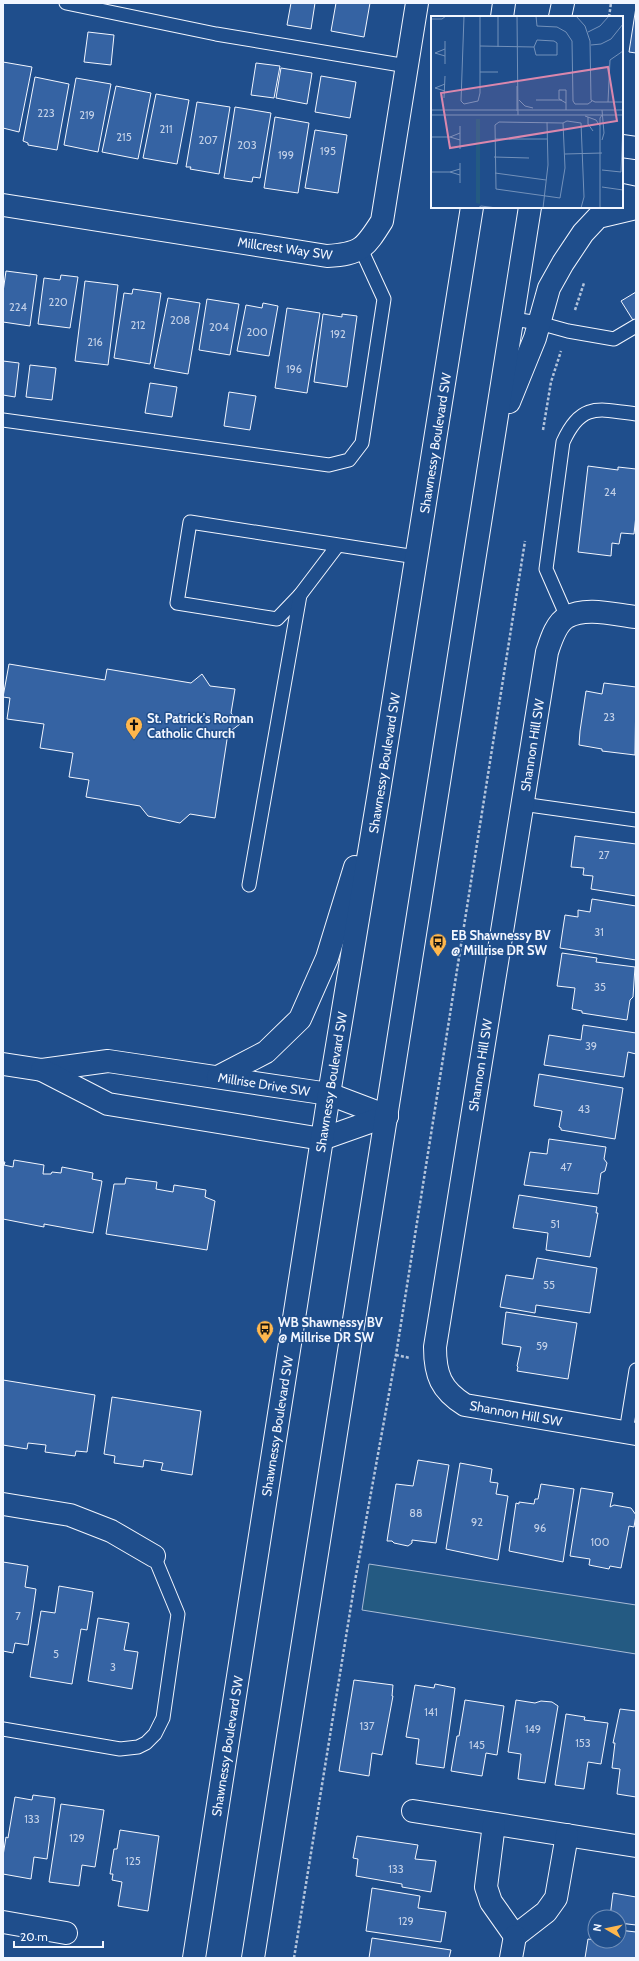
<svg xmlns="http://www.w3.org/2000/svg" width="639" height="1961" font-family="Cabin,sans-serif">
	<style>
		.green { fill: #245a82; stroke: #a8bbd7 }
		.building { fill: #3563a3; stroke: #f2f6ff }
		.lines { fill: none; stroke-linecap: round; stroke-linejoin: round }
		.service-casing { stroke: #f2f6ff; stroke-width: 15 }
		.minor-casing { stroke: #f2f6ff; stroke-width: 24 }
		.tertiary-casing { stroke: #f2f6ff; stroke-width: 24 }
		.secondary-casing { stroke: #f2f6ff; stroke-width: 24 }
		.path { stroke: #b3c4dc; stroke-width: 2.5; stroke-dasharray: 3 2; stroke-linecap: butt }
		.service { stroke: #1f4e8c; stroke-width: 13 }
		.minor { stroke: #1f4e8c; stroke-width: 22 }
		.tertiary { stroke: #1f4e8c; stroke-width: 22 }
		.secondary { stroke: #1f4e8c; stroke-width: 22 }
		.labels { text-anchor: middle; stroke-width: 3; stroke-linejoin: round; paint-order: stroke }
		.number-label { font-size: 11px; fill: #c3d1e8 }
		.street-label { font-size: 13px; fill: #f2f6ff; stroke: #1f4e8c }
		.poi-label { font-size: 13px; font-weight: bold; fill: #f2f6ff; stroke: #1f4e8c; text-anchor: start }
		.inset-road { fill: none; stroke: #7391ba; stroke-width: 1 }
		.view { fill: #da87ad; fill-opacity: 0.15; stroke: #da87ad; stroke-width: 2 }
		.inset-edge { fill: none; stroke: #f2f6ff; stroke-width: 2 }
	</style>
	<rect width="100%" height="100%" fill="#1f4e8c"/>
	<!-- green -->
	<path class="green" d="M 369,1564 L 636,1605 L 636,1654 L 362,1610 Z"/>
	<!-- building -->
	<g class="building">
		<path d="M 291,3 L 315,3 L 311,29 L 287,25 Z"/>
		<path d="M 336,3 L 370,3 L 364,37 L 331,31 Z"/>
		<path d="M 636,7 L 636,53 L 629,52 Z"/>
		<path d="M 88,32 L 114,35 L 111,65 L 84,62 Z"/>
		<path d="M 3,62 L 32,67 L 19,132 L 3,128 Z"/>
		<path d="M 256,63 L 280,66 L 274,98 L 251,95 Z"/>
		<path d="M 281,68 L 312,73 L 307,104 L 276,98 Z"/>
		<path d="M 321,76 L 356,82 L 350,118 L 315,112 Z"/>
		<path d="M 35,77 L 69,84 L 57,150 L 28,145 L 28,143 L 23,141 Z"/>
		<path d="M 76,78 L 111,84 L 98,152 L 64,145 Z"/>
		<path d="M 116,86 L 151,93 L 138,159 L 102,152 Z"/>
		<path d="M 156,94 L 189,100 L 177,164 L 143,158 Z"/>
		<path d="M 197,102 L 230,107 L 219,174 L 190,169 L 191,167 L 186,167 Z"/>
		<path d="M 235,107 L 271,113 L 260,178 L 253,177 L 252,182 L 224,178 Z"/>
		<path d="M 275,117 L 309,123 L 298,193 L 264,188 Z"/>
		<path d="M 315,130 L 347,135 L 338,193 L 305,188 Z"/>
		<path d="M 6,271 L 37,275 L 30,326 L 3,322 L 3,292 Z"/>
		<path d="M 61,275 L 78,277 L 70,328 L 38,324 L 44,278 L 60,280 Z"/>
		<path d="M 85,281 L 118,285 L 108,365 L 75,361 Z"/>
		<path d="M 133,289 L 161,293 L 150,364 L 114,358 L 124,293 L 132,294 Z"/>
		<path d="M 636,292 L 636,325 L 621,301 Z"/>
		<path d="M 168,298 L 200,303 L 188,374 L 154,368 Z"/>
		<path d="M 207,299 L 239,304 L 230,355 L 199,350 Z"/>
		<path d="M 263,303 L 278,306 L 269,356 L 237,351 L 246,305 L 262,308 Z"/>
		<path d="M 287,308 L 320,313 L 307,393 L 275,388 Z"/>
		<path d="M 323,314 L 342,317 L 342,314 L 357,316 L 347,387 L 314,382 Z"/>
		<path d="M 3,361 L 19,363 L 15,397 L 3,395 Z"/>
		<path d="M 30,365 L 56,368 L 52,400 L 26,397 Z"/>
		<path d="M 150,383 L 177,387 L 172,417 L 145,413 Z"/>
		<path d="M 229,392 L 256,396 L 250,430 L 224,426 Z"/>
		<path d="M 588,466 L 618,470 L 618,467 L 636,469 L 636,515 L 634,534 L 621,533 L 619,544 L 612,543 L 611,556 L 578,552 Z"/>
		<path d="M 9,664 L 105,680 L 107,669 L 191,683 L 202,674 L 210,686 L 235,689 L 231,713 L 240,724 L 228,733 L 215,818 L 190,814 L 180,823 L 148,816 L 140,806 L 86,797 L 89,780 L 69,777 L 73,753 L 40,748 L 44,724 L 7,719 L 10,698 L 3,697 Z"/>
		<path d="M 604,683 L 636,687 L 635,755 L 602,751 L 602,749 L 579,745 L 580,731 L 586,691 L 602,694 Z"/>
		<path d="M 575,836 L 636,844 L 636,896 L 591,889 L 593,876 L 583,875 L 584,868 L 571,867 Z"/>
		<path d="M 592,899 L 636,906 L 636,960 L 560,948 L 565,915 L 578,917 L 578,910 L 590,912 Z"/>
		<path d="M 562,953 L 597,958 L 596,962 L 635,967 L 633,997 L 630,1000 L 627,1020 L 582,1013 L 582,1011 L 572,1009 L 575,988 L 557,986 Z"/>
		<path d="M 583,1025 L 636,1033 L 636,1054 L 628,1052 L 624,1077 L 544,1065 L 549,1035 L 581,1040 Z"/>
		<path d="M 539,1074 L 623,1088 L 615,1139 L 561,1130 L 561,1128 L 559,1127 L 562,1111 L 534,1106 Z"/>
		<path d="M 549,1139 L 606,1147 L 604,1159 L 607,1163 L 605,1171 L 601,1173 L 598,1194 L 524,1185 L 530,1152 L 547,1154 Z"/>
		<path d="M 14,1160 L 44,1165 L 43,1174 L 51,1174 L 52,1172 L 61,1173 L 62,1167 L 93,1173 L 92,1179 L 102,1181 L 93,1233 L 44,1224 L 44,1227 L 3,1219 L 3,1162 L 5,1162 L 4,1165 L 13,1167 Z"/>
		<path d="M 126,1178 L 157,1182 L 156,1189 L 173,1192 L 174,1185 L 206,1190 L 205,1197 L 215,1201 L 207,1250 L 106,1234 L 114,1184 L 125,1184 Z"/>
		<path d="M 519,1195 L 597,1207 L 596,1213 L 598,1213 L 590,1257 L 546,1250 L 548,1233 L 513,1228 Z"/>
		<path d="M 537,1258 L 597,1268 L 590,1313 L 536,1305 L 535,1313 L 500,1307 L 506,1275 L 533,1279 Z"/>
		<path d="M 506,1312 L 577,1323 L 568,1379 L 517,1371 L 518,1367 L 517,1366 L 521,1347 L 502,1344 Z"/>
		<path d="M 3,1380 L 95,1395 L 87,1452 L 76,1451 L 75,1456 L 45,1452 L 46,1445 L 28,1443 L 27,1449 L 3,1445 Z"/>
		<path d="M 112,1397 L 201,1411 L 192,1475 L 161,1470 L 163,1463 L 144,1460 L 143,1467 L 114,1463 L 115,1456 L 104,1454 Z"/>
		<path d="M 418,1460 L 449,1465 L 436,1543 L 412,1540 L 412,1543 L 408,1546 L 394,1543 L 392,1541 L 387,1541 L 396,1484 L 413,1486 Z"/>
		<path d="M 460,1463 L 492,1469 L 490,1482 L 498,1483 L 496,1494 L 508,1496 L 498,1560 L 446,1549 Z"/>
		<path d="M 541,1484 L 574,1489 L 563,1562 L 509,1551 L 516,1503 L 519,1504 L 519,1502 L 534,1504 L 535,1499 L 538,1499 Z"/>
		<path d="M 581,1488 L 613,1493 L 610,1507 L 614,1505 L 631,1508 L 636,1515 L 634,1527 L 629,1526 L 621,1568 L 610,1566 L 609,1569 L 589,1565 L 590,1559 L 570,1556 Z"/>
		<path d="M 3,1562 L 28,1566 L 25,1587 L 36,1589 L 28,1645 L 15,1643 L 13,1653 L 3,1651 Z"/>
		<path d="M 59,1586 L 93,1592 L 87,1630 L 81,1629 L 72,1684 L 30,1677 L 41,1611 L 55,1613 Z"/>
		<path d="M 98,1618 L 129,1623 L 124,1650 L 138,1652 L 132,1689 L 88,1681 Z"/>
		<path d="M 354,1680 L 393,1685 L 392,1696 L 393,1696 L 382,1755 L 372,1753 L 369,1776 L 339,1771 Z"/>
		<path d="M 435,1684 L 455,1688 L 444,1768 L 416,1764 L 419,1739 L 406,1737 L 415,1685 L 434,1688 Z"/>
		<path d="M 465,1700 L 504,1706 L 497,1755 L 486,1753 L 482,1776 L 451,1771 L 457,1736 L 459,1736 Z"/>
		<path d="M 516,1700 L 535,1703 L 541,1701 L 552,1702 L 558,1706 L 545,1783 L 518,1779 L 521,1754 L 508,1752 Z"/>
		<path d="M 620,1709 L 636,1711 L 636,1797 L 617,1794 L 620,1769 L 612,1768 L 615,1743 L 613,1743 Z"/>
		<path d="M 566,1714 L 585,1717 L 584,1720 L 608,1723 L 601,1764 L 588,1762 L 584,1789 L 555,1785 Z"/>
		<path d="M 33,1795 L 55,1798 L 47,1859 L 34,1857 L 31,1879 L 3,1874 L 3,1856 L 6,1837 L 8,1838 L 15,1797 L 32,1800 Z"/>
		<path d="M 61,1804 L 104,1810 L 95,1867 L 82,1865 L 79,1886 L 49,1882 Z"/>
		<path d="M 120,1830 L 159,1836 L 148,1911 L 118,1906 L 122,1882 L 112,1880 L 113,1874 L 110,1874 L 114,1849 L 117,1849 Z"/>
		<path d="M 357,1836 L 418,1845 L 415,1859 L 436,1861 L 431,1892 L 402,1887 L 402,1884 L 356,1876 L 358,1859 L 353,1858 Z"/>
		<path d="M 372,1888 L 420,1896 L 418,1908 L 446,1912 L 441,1942 L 366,1931 Z"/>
		<path d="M 613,1893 L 636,1897 L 636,1925 L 619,1923 L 619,1917 L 610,1917 Z"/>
		<path d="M 619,1930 L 636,1932 L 636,1958 L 585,1958 L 588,1939 L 613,1943 L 613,1941 L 619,1941 Z"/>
		<path d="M 372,1938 L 451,1950 L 449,1958 L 369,1958 Z"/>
	</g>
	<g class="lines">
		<!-- service casing -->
		<g class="service-casing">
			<g id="service">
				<path d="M 66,3 L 216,34 L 407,66"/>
				<path d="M 513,319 L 539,323 L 568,331 L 614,339 L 636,326"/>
				<path d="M 3,420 L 329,465 L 349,460 L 362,443 L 384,299 L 361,249"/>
				<path d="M 338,545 L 300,595 L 277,619 L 177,603 L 190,522 L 416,557"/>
				<path d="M 567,617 L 546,569 L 563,442 C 581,402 598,409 636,414"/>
				<path d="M 522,804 L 636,820"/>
				<path d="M 249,885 L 300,595"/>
				<path d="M 626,1432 L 636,1370"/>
				<path d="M 3,1729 L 120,1749 L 138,1747 L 146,1743 L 155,1734 L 163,1718 L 178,1614 L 154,1556"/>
			</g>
		</g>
		<!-- minor casing -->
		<g class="minor-casing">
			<g id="minor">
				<path d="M 3,205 L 327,256 C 361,254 365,248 382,221 L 417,3"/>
				<path d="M 636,617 C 616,615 586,606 567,617 C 556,623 551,640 547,652 L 435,1347 C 435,1375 441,1390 465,1405 L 636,1434"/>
				<path d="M 3,1064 L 42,1070 L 108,1061 L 329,1094 L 387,1116"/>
				<path d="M 42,1070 L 108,1104 L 322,1139 L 387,1116"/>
				<path d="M 3,1504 L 70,1515 L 111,1531 L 154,1556"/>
				<path d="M 413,1811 L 636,1846"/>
				<path d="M 494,1824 L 486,1887 L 491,1902 L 515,1936 L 546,1912 L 556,1898 L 567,1835"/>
				<path d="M 3,1922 L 66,1933"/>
				<path d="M 511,1958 L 515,1936"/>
			</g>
		</g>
		<!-- tertiary casing -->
		<g class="tertiary-casing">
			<g id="tertiary">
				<path d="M 622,146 L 636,148"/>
				<path d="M 622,195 L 636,198"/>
			</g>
		</g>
		<!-- secondary casing -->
		<g class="secondary-casing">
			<g id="secondary">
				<path d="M 502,17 L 504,3"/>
				<path d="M 560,17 L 563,3"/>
				<path d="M 509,402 L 535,338 L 549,288 L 563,263 L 583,233 L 598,217 L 636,208"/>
				<path d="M 218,1077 L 266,1052 L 300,1019 L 327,958 L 355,867"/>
				<path d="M 194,1958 L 329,1094 L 379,792 L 472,207"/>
				<path d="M 253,1958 L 530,207"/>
			</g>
		</g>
		<!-- path -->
		<g class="path">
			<path d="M 609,17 L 611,3"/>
			<path d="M 575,310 L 584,283"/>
			<path d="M 543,430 L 551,382 L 561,351"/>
			<path d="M 396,1355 L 410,1358"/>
			<path d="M 294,1958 L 355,1581 L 396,1355 L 525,541"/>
		</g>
		<!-- service -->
		<use href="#service" class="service"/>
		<!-- minor -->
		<use href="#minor" class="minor"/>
		<!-- tertiary -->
		<use href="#tertiary" class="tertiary"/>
		<!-- secondary -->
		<use href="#secondary" class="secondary"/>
	</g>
	<!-- icons -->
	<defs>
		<g id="church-pin" transform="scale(0.9)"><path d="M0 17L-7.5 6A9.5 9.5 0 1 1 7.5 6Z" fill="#ffb74d" stroke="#1f4e8c"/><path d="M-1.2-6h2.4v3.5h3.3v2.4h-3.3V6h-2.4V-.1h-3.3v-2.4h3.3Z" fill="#111"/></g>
		<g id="bus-pin" transform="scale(0.9)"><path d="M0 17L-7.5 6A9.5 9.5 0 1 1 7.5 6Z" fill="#ffb74d" stroke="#1f4e8c"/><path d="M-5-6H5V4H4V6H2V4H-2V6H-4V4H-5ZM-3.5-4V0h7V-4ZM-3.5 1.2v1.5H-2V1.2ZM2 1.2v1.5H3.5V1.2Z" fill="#111"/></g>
	</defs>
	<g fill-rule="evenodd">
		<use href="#church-pin" x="134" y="725"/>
		<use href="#bus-pin" x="438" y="942"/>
		<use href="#bus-pin" x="265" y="1329"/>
	</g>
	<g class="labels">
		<!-- number labels -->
		<g class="number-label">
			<text x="46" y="117">223</text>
			<text x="87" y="119">219</text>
			<text x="166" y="133">211</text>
			<text x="124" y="141">215</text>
			<text x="208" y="144">207</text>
			<text x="247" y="149">203</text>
			<text x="328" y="155">195</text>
			<text x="286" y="159">199</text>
			<text x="58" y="306">220</text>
			<text x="18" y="311">224</text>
			<text x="180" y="324">208</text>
			<text x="138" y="329">212</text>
			<text x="219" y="331">204</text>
			<text x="257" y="336">200</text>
			<text x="338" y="338">192</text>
			<text x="95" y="346">216</text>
			<text x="294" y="373">196</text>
			<text x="610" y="496">24</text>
			<text x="609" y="721">23</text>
			<text x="604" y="859">27</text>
			<text x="599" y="936">31</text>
			<text x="600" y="991">35</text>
			<text x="591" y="1050">39</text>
			<text x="584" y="1113">43</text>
			<text x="566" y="1171">47</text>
			<text x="555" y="1228">51</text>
			<text x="549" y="1289">55</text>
			<text x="542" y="1350">59</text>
			<text x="416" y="1517">88</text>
			<text x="477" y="1526">92</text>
			<text x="540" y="1532">96</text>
			<text x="600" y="1546">100</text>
			<text x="18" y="1620">7</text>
			<text x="56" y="1658">5</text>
			<text x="113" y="1671">3</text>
			<text x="431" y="1716">141</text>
			<text x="367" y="1730">137</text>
			<text x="533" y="1733">149</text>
			<text x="583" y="1747">153</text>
			<text x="477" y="1749">145</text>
			<text x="32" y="1823">133</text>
			<text x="77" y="1842">129</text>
			<text x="133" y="1865">125</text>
			<text x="396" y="1873">133</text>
			<text x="406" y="1925">129</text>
		</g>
		<!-- street labels -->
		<g class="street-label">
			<text transform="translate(285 248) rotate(8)" y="5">Millcrest Way SW</text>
			<text transform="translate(435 443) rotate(-81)" y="5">Shawnessy Boulevard SW</text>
			<text transform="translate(532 745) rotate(-81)" y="5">Shannon Hill SW</text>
			<text transform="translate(384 763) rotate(-81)" y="5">Shawnessy Boulevard SW</text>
			<text transform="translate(480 1065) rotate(-81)" y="5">Shannon Hill SW</text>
			<text transform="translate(331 1082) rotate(-81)" y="5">Shawnessy Boulevard SW</text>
			<text transform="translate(264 1084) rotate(9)" y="5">Millrise Drive SW</text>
			<text transform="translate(516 1413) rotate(10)" y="5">Shannon Hill SW</text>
			<text transform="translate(277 1426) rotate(-81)" y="5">Shawnessy Boulevard SW</text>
			<text transform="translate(227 1746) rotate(-81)" y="5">Shawnessy Boulevard SW</text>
		</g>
		<!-- poi labels -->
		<g class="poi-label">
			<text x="147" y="723">St. Patrick's Roman<tspan x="147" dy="15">Catholic Church</tspan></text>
			<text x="451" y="940">EB Shawnessy BV<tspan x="451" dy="15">@ Millrise DR SW</tspan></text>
			<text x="278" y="1327">WB Shawnessy BV<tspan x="278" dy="15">@ Millrise DR SW</tspan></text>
		</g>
	</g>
	<!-- overview -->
	<g transform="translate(431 16)">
		<rect width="192" height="192" fill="#1f4e8c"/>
		<path d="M 45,103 L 49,103 L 49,188 L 45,187 Z" fill="#245a82"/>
		<path class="inset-road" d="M 33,0 L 30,85 L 33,88 L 47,85 L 49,77 L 49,0M 86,0 L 87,99M 105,0 L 106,10 L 126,11 L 135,16 L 141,25 L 142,85 L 144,88 L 157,88 L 161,85M 145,0 L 154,10 L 159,25 L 160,84 L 164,86 L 192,86M 0,3 L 11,3 L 15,0M 157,16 L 169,10 L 178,0M 160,29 L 170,28 L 180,23 L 192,8M 49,30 L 103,31 L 106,24 L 123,25 L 126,27 L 126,39 L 105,39 L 103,31M 67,31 L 67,0M 14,33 L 4,37 L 14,40M 14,48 L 14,25M 49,56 L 67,56M 14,75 L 4,72 L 14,68M 13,82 L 14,60M 88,84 L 94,90 L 102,92M 105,84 L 131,84M 177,86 L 179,44 L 192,35M 135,87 L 128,83 L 128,74 L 135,74 L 135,94M 0,94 L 192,94M 86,95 L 86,70M 0,99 L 192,99M 154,100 L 165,104 L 169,110M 157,101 L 157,108 L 162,115M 68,106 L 132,107 L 134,152 L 129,182 L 65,173 L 64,109 ZM 132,107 L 136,105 L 150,107 L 153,181 L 150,192M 29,110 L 29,133M 0,121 L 19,121M 64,123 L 116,123M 29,124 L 19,121 L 29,117M 171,124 L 173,117 L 171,94M 134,138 L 171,137M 63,141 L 98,142M 29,147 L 29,167M 29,153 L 19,156 L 29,159M 171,154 L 190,156M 0,156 L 19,156M 190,156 L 192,106M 64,157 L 115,164M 171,171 L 192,174M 47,192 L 50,190 L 66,192M 112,192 L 117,149 L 116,106M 169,192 L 169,102 L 171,99"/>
		<path class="view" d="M 177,51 L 186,105 L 19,132 L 10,77 Z"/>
		<rect width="192" height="192" class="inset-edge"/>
	</g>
	<!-- border -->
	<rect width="639" height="1961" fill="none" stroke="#f2f6ff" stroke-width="8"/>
	<!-- north arrow -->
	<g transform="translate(607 1929) rotate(279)"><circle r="19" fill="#1f4e8c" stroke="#7391ba"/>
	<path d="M0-3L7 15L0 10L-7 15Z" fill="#ffb74d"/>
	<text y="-6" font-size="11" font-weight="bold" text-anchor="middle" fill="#f2f6ff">N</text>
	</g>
	<!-- scale -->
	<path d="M14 1941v6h89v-6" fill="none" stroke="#f2f6ff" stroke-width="2"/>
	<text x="20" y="1941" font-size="12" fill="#f2f6ff" stroke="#1f4e8c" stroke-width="3" paint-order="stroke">20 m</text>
</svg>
